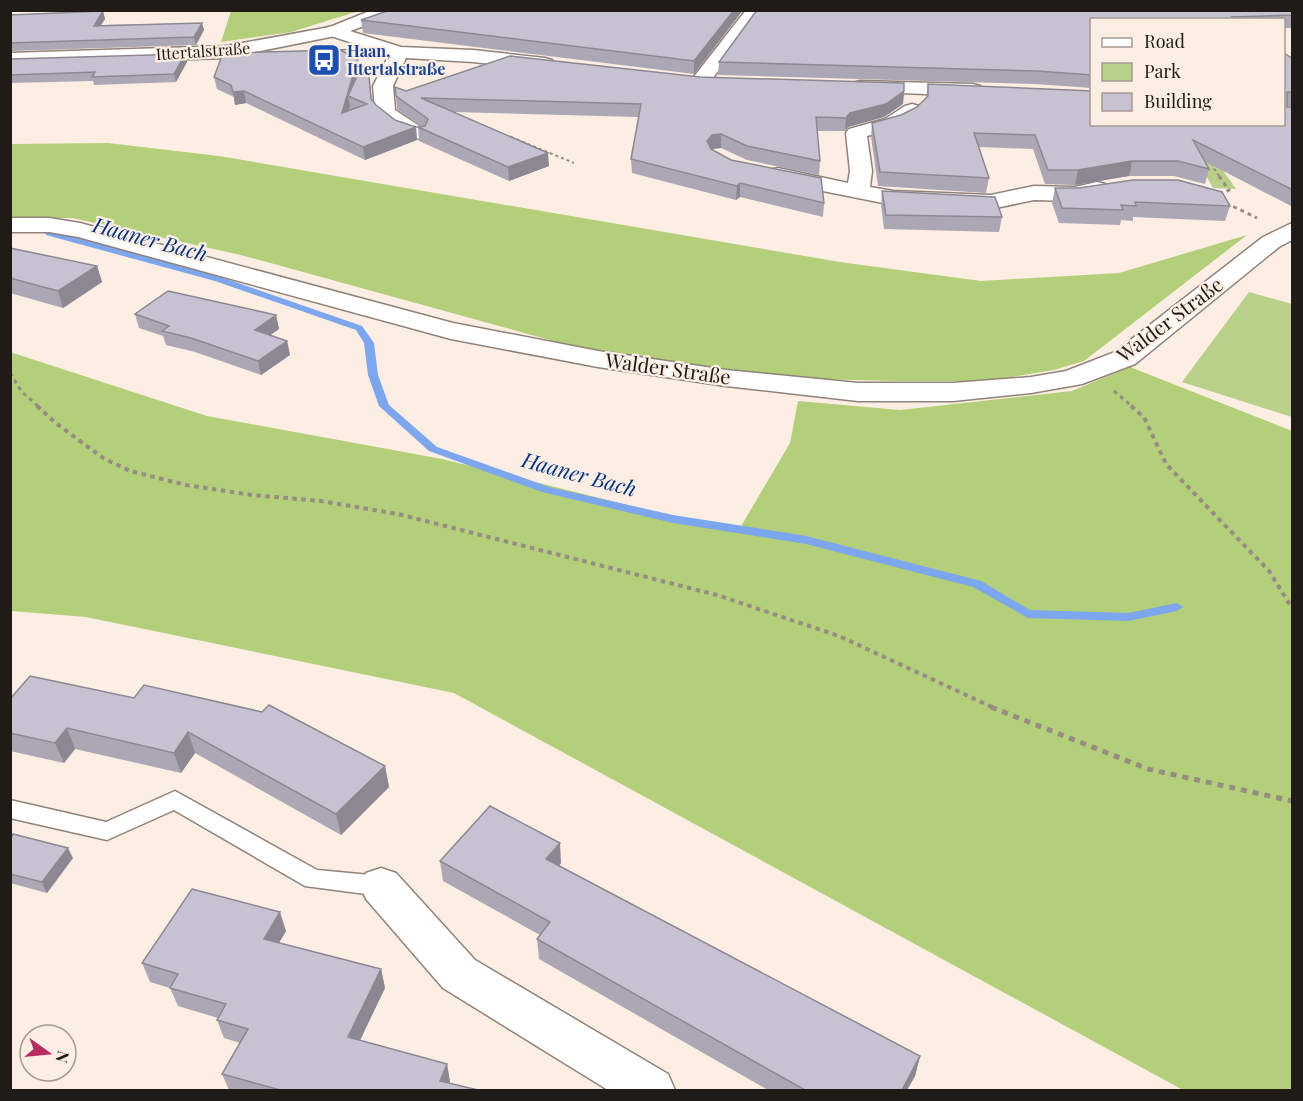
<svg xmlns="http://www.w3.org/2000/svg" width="1303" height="1101" font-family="'Playfair Display',serif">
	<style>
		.green { fill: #b8d088 }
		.forest { fill: #b3cf79 }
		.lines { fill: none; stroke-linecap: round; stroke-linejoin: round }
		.stream { fill: #7ca6ee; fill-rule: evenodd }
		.lane-casing { stroke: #908379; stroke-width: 3 }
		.street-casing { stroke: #908379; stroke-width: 3 }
		.secondary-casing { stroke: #908379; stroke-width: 3 }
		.path-far3 { stroke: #968c84; stroke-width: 2; stroke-dasharray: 3 3; stroke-linecap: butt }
		.path-far2 { stroke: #968c84; stroke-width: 3; stroke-dasharray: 4 4; stroke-linecap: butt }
		.path-far1 { stroke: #968c84; stroke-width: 4; stroke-dasharray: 4.5 4.5; stroke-linecap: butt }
		.path { stroke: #968c84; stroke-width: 5; stroke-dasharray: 6 6; stroke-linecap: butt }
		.lane { fill: #fff; fill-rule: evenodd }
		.street { fill: #fff; fill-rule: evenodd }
		.secondary { fill: #fff; fill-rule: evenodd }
		.wall { fill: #aba7b4 }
		.shaded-wall { fill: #8b8892 }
		.building { fill: #c7c2d1; stroke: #8b8892; stroke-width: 1.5 }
		.labels { text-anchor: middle; stroke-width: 4.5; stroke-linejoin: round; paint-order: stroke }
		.far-street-label { font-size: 16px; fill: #201b17; stroke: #fdeee4 }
		.far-transit-label { font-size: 16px; font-weight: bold; fill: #164399; stroke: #fdeee4; text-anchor: start }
		.street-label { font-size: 20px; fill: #201b17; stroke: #fdeee4 }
		.water-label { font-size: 21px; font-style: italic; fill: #033386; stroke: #fdeee4 }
	</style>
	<rect width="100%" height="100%" fill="#fdeee4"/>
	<!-- green -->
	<g class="green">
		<path d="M 1205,153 L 1220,166 L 1236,189 L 1213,188 L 1200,165 Z"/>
		<path d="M 1249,292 L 1292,304 L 1292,417 L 1182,382 Z"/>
	</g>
	<!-- forest -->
	<g class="forest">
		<path d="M 231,11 L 231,10 L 359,11 L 291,32 L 221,42 Z"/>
		<path d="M 108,143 L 219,156 L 840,262 L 981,281 L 1119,273 L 1247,235 L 1084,361 L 1054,370 L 987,381 L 896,381 L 816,379 L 646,360 L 575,347 L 241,255 L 72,218 L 11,219 L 10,144 Z"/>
		<path d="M 10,352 L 207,416 L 442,459 L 664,514 L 740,528 L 790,443 L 798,401 L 900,410 L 1072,391 L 1130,367 L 1292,431 L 1292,1090 L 1183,1090 L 454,693 L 86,617 L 11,611 Z"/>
	</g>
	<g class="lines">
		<!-- stream -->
		<path class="stream" d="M 49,230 L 221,277 L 362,326 L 374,343 L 378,375 L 389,405 L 437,447 L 549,487 L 673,515 L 806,536 L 981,581 L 1030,610 L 1128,613 L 1177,603 L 1183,607 L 1177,611 L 1128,621 L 1028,618 L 973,587 L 806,544 L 673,523 L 542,492 L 429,451 L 379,406 L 368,375 L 364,343 L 356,330 L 215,281 L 46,235 L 45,233 Z"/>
		<!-- lane casing -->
		<g class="lane-casing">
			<g id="lane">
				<path d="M 399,49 L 403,50 L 403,54 L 323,57 L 318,54 L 323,51 Z"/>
				<path d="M 175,791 L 317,870 L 381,876 L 389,879 L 393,886 L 389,893 L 381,896 L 305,886 L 174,810 L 107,840 L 10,818 L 10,800 L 106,822 Z"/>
			</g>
		</g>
		<!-- street casing -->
		<g class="street-casing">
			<g id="street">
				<path d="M 746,10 L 763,10 L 707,86 L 693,86 L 690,82 L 693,78 Z"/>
				<path d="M 334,26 L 401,47 L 473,50 L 545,58 L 552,60 L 554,64 L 552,68 L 545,70 L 473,62 L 406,58 L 393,86 L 395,110 L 425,130 L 428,134 L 425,138 C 411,142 383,124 375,112 L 373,86 L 389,55 L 328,35 L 325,31 L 328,27 Z"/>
				<path d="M 860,81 L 973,84 L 980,86 L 983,90 L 980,94 L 973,96 L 853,91 L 850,87 L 853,83 Z"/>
				<path d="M 912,104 L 919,106 L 922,110 C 910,127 886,131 867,136 L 872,171 L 870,187 L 893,191 L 991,195 L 1034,186 L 1075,187 L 1097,182 L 1105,184 L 1108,189 L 1105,194 L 1075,201 L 1034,200 L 991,209 L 893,205 L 778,182 L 770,180 L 767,175 L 770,170 L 778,168 L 848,183 L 850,171 L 846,133 L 849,129 L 885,119 L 905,106 Z"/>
				<path d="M 10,218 L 49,218 L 80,223 L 453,323 L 598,351 L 726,370 L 858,383 L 953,383 L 1031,377 L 1066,371 L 1115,352 L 1263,237 L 1292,223 L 1292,240 L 1279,247 L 1135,364 L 1082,384 L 1031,393 L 953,401 L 858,401 L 726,386 L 598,367 L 451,339 L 78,237 L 49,232 L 10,232 Z"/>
				<path d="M 381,868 L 396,873 L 475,960 L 668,1074 L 675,1090 L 608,1090 L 443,988 L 366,899 L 360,886 L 366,873 Z"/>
			</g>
		</g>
		<!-- secondary casing -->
		<g class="secondary-casing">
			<path id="secondary" d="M 372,10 L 397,10 L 395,14 L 340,35 L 226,58 L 10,65 L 10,53 L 226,46 L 330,27 Z"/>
		</g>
		<!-- path-far3 -->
		<g class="path-far3">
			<path d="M 511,137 L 574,163"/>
			<path d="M 1214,163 L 1213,167 L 1220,177"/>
		</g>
		<!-- path-far2 -->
		<g class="path-far2">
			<path d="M 1219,176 L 1229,190 L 1219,197"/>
			<path d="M 1226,203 L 1257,218"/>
			<path d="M 10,373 L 22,392 L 39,407"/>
			<path d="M 1114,391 L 1133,407"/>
		</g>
		<!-- path-far1 -->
		<g class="path-far1">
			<path d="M 37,406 L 57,424 L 103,458 L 130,471 L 186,485 L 252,495 L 321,501 L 398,514 L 717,595 L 839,636 L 994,708"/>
			<path d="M 1131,406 L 1144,417 L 1166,464 L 1269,571 L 1292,608"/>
		</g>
		<!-- path -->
		<path class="path" d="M 991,707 L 1148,769 L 1292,801"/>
		<!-- lane -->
		<use href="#lane" class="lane"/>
		<!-- street -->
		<use href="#street" class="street"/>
		<!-- secondary -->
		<use href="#secondary" class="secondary"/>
	</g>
	<!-- wall -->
	<g class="wall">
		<path d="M 743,10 L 694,74 L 363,33 L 361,20 Z"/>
		<path d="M 757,10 L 1293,10 L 1293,28 L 1284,28 L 1284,20 L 1092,20 L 1092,88 L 1034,84 L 718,75 L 719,62 Z"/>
		<path d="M 103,11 L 105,19 L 101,25 L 202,23 L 204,30 L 196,45 L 10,51 L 10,15 Z"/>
		<path d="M 1284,53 L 1293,59 L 1293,106 L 1287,106 L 1287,107 L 1293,107 L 1293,207 L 1206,162 L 1209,169 L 1205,184 L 1174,176 L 1129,176 L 1075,185 L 1045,184 L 1033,149 L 979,147 L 989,178 L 986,193 L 878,186 L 871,137 L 872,123 L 901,115 L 917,107 L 926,98 L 928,84 L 1092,124 Z"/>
		<path d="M 10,59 L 187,62 L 176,82 L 94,85 L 93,81 L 10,83 Z"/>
		<path d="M 360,70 L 359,72 L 369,76 L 372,100 L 376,105 L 395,120 L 416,127 L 417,140 L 365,160 L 246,103 L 235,105 L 234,97 L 217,89 L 214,77 Z"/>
		<path d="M 700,77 L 904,91 L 903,104 L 884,117 L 848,127 L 845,131 L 817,131 L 820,161 L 819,175 L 747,160 L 721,148 L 711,149 L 731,160 L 824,203 L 823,217 L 740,197 L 736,200 L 632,173 L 631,159 L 639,117 L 454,112 L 549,166 L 509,181 L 419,141 L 418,127 L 421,127 L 397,109 L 395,87 L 406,91 Z"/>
		<path d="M 1055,188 L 1230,206 L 1225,221 L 1133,217 L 1133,221 L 1121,220 L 1120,225 L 1059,223 L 1052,203 Z"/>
		<path d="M 882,191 L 1002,217 L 999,232 L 884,229 L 881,205 Z"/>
		<path d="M 10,248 L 97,266 L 102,282 L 63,308 L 10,293 Z"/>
		<path d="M 135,314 L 276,315 L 279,329 L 270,335 L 287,341 L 290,355 L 261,375 L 195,352 L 166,345 L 163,336 L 139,328 Z"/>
		<path d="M 134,698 L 385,766 L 389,787 L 341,835 L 195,753 L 181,773 L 75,749 L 64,763 L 10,751 L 10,699 Z"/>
		<path d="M 10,836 L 73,858 L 47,893 L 10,883 Z"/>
		<path d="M 440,861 L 561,863 L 559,866 L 920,1056 L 915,1076 L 907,1090 L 768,1090 L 539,959 L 537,939 L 540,935 L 443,881 Z"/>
		<path d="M 286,931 L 279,943 L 381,969 L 385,988 L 360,1040 L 447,1064 L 450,1083 L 478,1090 L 229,1090 L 222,1074 L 240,1043 L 224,1038 L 217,1020 L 218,1018 L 178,1006 L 170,988 L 150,982 L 142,963 Z"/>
	</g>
	<!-- shaded-wall -->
	<g class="shaded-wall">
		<path d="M 734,10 L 743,10 L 694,74 L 694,61 Z"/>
		<path d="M 103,11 L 105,19 L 96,33 L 94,26 Z"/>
		<path d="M 202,23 L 204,30 L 196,45 L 194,37 Z"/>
		<path d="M 185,54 L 187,62 L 176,82 L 174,74 Z"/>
		<path d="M 358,58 L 360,70 L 352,97 L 348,96 L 350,106 L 344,126 L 342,113 Z"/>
		<path d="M 244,91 L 246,103 L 235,105 L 233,92 Z"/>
		<path d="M 904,91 L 903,104 L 884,117 L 848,127 L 845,131 L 846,118 L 850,113 Z"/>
		<path d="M 416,127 L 417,140 L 365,160 L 363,147 Z"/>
		<path d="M 721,134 L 721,148 L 712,149 L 707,155 L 707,141 L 712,135 Z"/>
		<path d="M 548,153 L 549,166 L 509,181 L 508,167 Z"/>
		<path d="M 1132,161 L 1129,176 L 1075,185 L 1078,170 Z"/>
		<path d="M 740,183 L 740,197 L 736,200 L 737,186 Z"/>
		<path d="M 97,266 L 102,282 L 63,308 L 58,291 Z"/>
		<path d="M 276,315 L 279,329 L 258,344 L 255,330 Z"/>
		<path d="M 287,341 L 290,355 L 261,375 L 258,361 Z"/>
		<path d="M 67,728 L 75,749 L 64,763 L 55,743 Z"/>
		<path d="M 188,732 L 195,753 L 181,773 L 174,753 Z"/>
		<path d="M 385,766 L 389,787 L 341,835 L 336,814 Z"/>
		<path d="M 560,843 L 561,863 L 548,879 L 546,859 Z"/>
		<path d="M 68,848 L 73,858 L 47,893 L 42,882 Z"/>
		<path d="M 280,912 L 286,931 L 270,958 L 264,939 Z"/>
		<path d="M 381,969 L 385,988 L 353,1055 L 348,1037 Z"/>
		<path d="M 920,1056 L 915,1076 L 907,1090 L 902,1090 Z"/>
		<path d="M 447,1064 L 450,1082 L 447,1090 L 440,1081 Z"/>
	</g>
	<!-- building -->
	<g class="building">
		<path d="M 390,10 L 734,10 L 694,61 L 361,20 Z"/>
		<path d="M 757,10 L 1293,10 L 1293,15 L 1232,17 L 1236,20 L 1092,20 L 1092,75 L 1037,71 L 719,62 Z"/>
		<path d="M 103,11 L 94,26 L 202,23 L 194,37 L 10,43 L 10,15 Z"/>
		<path d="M 340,50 L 358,58 L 342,113 L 367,104 L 348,96 L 359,72 L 369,76 L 371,99 L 376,105 L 395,120 L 416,127 L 363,147 L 244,91 L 233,92 L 231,85 L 214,77 L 223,53 Z"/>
		<path d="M 1284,53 L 1293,59 L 1293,92 L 1287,92 L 1287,107 L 1293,107 L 1293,190 L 1193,140 L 1209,169 L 1178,161 L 1132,161 L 1078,170 L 1048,170 L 1035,135 L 974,133 L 989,178 L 880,172 L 872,123 L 901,115 L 917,107 L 928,96 L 928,84 L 1092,91 L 1092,124 L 1284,124 Z"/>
		<path d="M 185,54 L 174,74 L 92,77 L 95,72 L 10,75 L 10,59 Z"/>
		<path d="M 510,56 L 700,77 L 904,83 L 904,91 L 886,104 L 850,113 L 846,118 L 816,117 L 820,161 L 747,146 L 721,134 L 712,135 L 707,141 L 711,149 L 731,160 L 821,178 L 824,203 L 740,183 L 737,186 L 631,159 L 641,104 L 421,98 L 548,153 L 508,167 L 418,127 L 425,126 L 428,119 L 396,96 L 395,87 L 406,91 Z"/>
		<path d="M 1133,180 L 1178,180 L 1222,192 L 1230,206 L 1135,202 L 1136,206 L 1121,205 L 1123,210 L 1062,208 L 1055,188 L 1079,188 Z"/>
		<path d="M 882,191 L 995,197 L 1002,217 L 886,215 Z"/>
		<path d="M 10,248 L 97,266 L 58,291 L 10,278 Z"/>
		<path d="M 168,291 L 276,315 L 255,330 L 287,341 L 258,361 L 191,338 L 162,331 L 169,326 L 135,314 Z"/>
		<path d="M 30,676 L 134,698 L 144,685 L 262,712 L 269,705 L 385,766 L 336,814 L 188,732 L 174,753 L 67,728 L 55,743 L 10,733 L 10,699 Z"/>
		<path d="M 490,806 L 560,843 L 546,859 L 920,1056 L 902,1090 L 805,1090 L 537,939 L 550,922 L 440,861 Z"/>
		<path d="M 13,834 L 68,848 L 42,882 L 10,874 L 10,836 L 12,836 Z"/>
		<path d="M 192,889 L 280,912 L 264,939 L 381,969 L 348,1037 L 447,1064 L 440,1081 L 478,1090 L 280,1090 L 222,1074 L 248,1029 L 217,1020 L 226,1004 L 170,988 L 178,974 L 142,963 Z"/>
	</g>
	<!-- icons -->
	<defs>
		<g id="bus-square" transform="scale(1.725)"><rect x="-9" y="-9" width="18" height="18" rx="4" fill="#1a4fb4" stroke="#fdeee4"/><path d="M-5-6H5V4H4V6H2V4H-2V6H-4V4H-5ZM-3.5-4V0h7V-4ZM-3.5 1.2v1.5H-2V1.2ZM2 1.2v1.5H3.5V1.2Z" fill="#fff"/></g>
	</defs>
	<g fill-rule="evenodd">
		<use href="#bus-square" x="324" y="60"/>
	</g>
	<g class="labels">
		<!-- far-street labels -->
		<g class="far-street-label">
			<text transform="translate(203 51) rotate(-4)" y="6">Ittertalstraße</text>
		</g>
		<!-- far-transit labels -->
		<g class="far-transit-label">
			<text x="347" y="57">Haan,<tspan x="347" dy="18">Ittertalstraße</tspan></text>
		</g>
		<!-- street labels -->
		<g class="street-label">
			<text transform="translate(1170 320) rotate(-37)" y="7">Walder Straße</text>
			<text transform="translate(668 369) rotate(8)" y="7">Walder Straße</text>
		</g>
		<!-- water labels -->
		<g class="water-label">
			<text transform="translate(150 240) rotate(15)" y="7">Haaner Bach</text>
			<text transform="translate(579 475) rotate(15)" y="7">Haaner Bach</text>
		</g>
	</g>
	<!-- border -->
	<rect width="1303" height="1101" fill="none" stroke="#201b17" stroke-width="24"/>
	<!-- legend -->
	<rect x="1090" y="18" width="195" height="108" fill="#fdeee4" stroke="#a59a92" stroke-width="1.5"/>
	<rect x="1102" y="38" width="30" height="9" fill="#ffffff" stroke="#a59a92" stroke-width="1.5"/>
	<text x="1144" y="48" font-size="18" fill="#201b17">Road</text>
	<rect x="1102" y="63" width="30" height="18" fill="#b8d088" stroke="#a59a92" stroke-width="1.5"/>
	<text x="1144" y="78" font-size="18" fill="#201b17">Park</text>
	<rect x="1102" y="93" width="30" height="18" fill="#c7c2d1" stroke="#a59a92" stroke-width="1.5"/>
	<text x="1144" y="108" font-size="18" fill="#201b17">Building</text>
	<!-- north arrow -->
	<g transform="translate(48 1053) rotate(105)"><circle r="28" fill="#fdeee4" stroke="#a59a92" stroke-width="1.5"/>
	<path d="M0-4.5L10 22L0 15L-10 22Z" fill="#b72b62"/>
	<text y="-9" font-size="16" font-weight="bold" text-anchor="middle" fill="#201b17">N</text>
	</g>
</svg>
